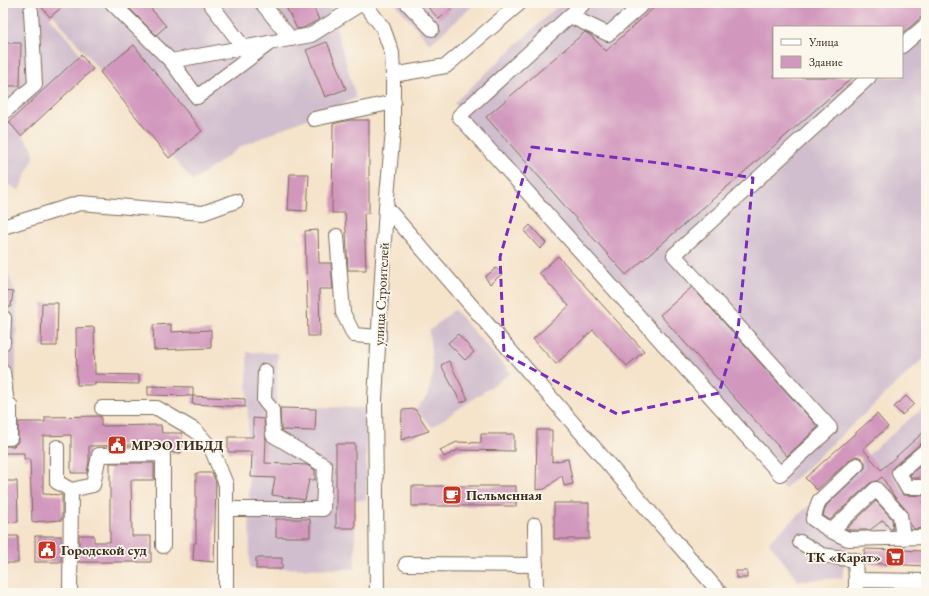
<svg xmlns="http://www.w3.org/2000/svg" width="929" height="596" font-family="'EB Garamond',serif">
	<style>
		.industrial { fill: #d0bdcd; fill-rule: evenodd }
		.building { fill: #d197bd }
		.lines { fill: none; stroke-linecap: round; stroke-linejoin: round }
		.minor-casing { stroke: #7c6b5a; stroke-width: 16 }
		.minor { stroke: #fff; stroke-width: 14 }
		.marked { fill: none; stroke: #7b2cbf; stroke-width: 3; stroke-dasharray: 8 5; stroke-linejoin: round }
		.labels { text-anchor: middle; stroke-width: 3.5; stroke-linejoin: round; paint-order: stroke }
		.street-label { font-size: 14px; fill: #3b2a1e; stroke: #fbf7ec }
		.poi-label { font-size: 14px; font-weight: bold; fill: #3b2a1e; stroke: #fbf7ec; text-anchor: start }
	</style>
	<rect width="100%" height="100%" fill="#fbf7ec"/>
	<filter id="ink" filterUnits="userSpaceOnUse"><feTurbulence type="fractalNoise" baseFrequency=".025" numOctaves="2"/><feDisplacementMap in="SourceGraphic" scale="8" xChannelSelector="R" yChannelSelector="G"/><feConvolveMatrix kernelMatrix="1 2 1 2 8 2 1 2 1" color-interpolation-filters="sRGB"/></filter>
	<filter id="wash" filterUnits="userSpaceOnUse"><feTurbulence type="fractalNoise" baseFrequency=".012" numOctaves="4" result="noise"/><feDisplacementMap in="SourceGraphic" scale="16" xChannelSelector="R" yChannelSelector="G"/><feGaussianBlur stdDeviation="0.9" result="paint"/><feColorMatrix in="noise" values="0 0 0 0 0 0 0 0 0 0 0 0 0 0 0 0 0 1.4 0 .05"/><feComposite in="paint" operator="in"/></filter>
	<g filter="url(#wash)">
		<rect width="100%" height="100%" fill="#f5e3ca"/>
		<!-- industrial -->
		<g class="industrial">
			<path d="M 3,3 L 38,3 L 93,69 L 22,135 L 32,147 L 34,157 L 19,190 L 3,182 Z"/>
			<path d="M 43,3 L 329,3 L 356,98 L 242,146 L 193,181 Z"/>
			<path d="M 395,3 L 476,3 L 430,44 Z"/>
			<path d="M 561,3 L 926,3 L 926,356 L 784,489 L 454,103 ZM 774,27 L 902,27 L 902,77 L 774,77 Z"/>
			<path d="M 3,266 L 6,267 L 17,299 L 15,399 L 3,398 Z"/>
			<path d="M 454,310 L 511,373 L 432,427 L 416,410 L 428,395 L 433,374 L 429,331 Z"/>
			<path d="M 247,352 L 278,353 L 276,406 L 366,408 L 366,500 L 355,500 L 355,569 L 250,568 Z"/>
			<path d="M 926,405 L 926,543 L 847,542 L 842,578 L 798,581 L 769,542 L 797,516 Z"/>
		</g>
		<g id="blocks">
			<!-- building -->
			<g class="building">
				<path d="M 38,3 L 67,3 L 50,17 Z"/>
				<path d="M 124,3 L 146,3 L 166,26 L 156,35 Z"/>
				<path d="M 284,3 L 312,3 L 319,20 L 303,28 L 297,29 Z"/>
				<path d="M 424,3 L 458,3 L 439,19 Z"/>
				<path d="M 659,3 L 926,3 L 926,13 L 902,34 L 902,27 L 774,27 L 774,77 L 853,77 L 626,275 L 486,117 L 585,32 L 590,35 L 606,51 Z"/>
				<path d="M 327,42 L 346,89 L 325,97 L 306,50 Z"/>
				<path d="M 3,43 L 21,43 L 20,86 L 3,86 Z"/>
				<path d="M 134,45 L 202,131 L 169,158 L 100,72 Z"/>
				<path d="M 81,55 L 93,69 L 21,136 L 9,122 Z"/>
				<path d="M 350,120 L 369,120 L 369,213 L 364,213 L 366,270 L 348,270 L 345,213 L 332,213 L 333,124 Z"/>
				<path d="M 290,174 L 309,174 L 307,211 L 288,210 Z"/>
				<path d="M 530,225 L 546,243 L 540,249 L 524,231 Z"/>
				<path d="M 318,230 L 319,263 L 331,263 L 333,289 L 319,289 L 320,336 L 308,336 L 305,231 Z"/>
				<path d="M 558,256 L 644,351 L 627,366 L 593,330 L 556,364 L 533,339 L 569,306 L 539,273 Z"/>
				<path d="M 496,268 L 502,274 L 490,284 L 485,277 Z"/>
				<path d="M 692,287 L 818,427 L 787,456 L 660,315 Z"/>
				<path d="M 3,291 L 13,292 L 11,307 L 3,306 Z"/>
				<path d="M 42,303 L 58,303 L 57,346 L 41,346 Z"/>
				<path d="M 171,324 L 171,332 L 211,330 L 211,348 L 154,350 L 153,325 Z"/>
				<path d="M 94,327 L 95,374 L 139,375 L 139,384 L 95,383 L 95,385 L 77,385 L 76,328 Z"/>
				<path d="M 458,334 L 474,352 L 465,360 L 448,343 Z"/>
				<path d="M 449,361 L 468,399 L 461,403 L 441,365 Z"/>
				<path d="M 148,386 L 193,387 L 193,396 L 148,395 Z"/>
				<path d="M 193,396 L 245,399 L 245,407 L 192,404 Z"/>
				<path d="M 906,396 L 914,404 L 902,415 L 894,407 Z"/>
				<path d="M 280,408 L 316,409 L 315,431 L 281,430 Z"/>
				<path d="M 415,409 L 429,431 L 401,440 L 402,410 Z"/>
				<path d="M 877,414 L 888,427 L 863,449 L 881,470 L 926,430 L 926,442 L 920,444 L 893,467 L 891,473 L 903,495 L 926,496 L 926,501 L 923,502 L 926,528 L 914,529 L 909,522 L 906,510 L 894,496 L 882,477 L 877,481 L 870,483 L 830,520 L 825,517 L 823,515 L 826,506 L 865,468 L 865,463 L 860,457 L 855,456 L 851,459 L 817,490 L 805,478 Z"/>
				<path d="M 101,416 L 101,426 L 161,425 L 162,433 L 182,433 L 181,453 L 172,453 L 172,444 L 89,446 L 89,462 L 87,473 L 71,473 L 71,435 L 43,436 L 43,494 L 62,495 L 62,520 L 32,522 L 30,459 L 24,459 L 24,453 L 3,453 L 3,446 L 14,446 L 18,442 L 18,422 L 45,422 L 45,417 Z"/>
				<path d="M 253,418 L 264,419 L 266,440 L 265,463 L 307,465 L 315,470 L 315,480 L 309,480 L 305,500 L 272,495 L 275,478 L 251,477 L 252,452 L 228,452 L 228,437 L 253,437 Z"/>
				<path d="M 537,430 L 552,430 L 552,462 L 568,459 L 573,484 L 564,486 L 562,475 L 545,489 L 536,490 Z"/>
				<path d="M 481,434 L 514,434 L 514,451 L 458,450 L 444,457 L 440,450 L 457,442 L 481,443 Z"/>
				<rect x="336" y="444" width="19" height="84"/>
				<path d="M 926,461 L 926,471 L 919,478 L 912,478 L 910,475 Z"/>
				<path d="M 110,463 L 154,463 L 154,480 L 131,480 L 132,536 L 151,536 L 151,562 L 79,562 L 79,535 L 94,535 L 94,542 L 110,542 Z"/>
				<path d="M 196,473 L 212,473 L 216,483 L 214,562 L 193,560 L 194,543 L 196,543 Z"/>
				<path d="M 3,481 L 17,481 L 18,522 L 3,523 Z"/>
				<rect x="412" y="486" width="104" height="20"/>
				<path d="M 876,501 L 892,519 L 893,529 L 890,529 L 883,520 L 870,530 L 850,530 L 846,529 Z"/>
				<rect x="554" y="503" width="35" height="36"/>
				<rect x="276" y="519" width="34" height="18"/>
				<rect x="3" y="536" width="15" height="27"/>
				<rect x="35" y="536" width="26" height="26"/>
				<path d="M 865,549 L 926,551 L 926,566 L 864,563 Z"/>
				<rect x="256" y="558" width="26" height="11"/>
				<rect x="736" y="571" width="11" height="7"/>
			</g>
		</g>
	</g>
	<g filter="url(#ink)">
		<use href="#blocks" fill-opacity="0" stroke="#7c6b5a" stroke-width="1"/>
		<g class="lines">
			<!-- minor casing -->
			<g class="minor-casing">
				<g id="minor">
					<path d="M 112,3 L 171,61 L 311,35 L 362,3"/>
					<path d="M 210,3 L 244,48"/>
					<path d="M 262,3 L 291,39"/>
					<path d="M 364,3 L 383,28 L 392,53 L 393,75 L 393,131 L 386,207 L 375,399 L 377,593"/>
					<path d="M 407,3 L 432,29"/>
					<path d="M 584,3 L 459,116 L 780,474 L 830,428 L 674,255 L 869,77"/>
					<path d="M 570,16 L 608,34 L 644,3"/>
					<path d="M 902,46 L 926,25"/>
					<path d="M 171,61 L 197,97 L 267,45"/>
					<path d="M 393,75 L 446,66 L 520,3"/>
					<path d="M 3,113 L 35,85 L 31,11"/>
					<path d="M 314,119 L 394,102"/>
					<path d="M 386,207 L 720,593"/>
					<path d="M 3,227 L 80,203 L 203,213 L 236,201"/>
					<path d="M 337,236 L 343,313 L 354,335 L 379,337"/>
					<path d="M 3,343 L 4,318"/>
					<path d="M 3,372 L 7,405"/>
					<path d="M 102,408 L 157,408 L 196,431 L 211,448 L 226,484 L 226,593"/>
					<path d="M 3,438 L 10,438 L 10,405"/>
					<path d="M 57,447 L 57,482 L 71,490"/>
					<path d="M 926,450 L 899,473 L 907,487 L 926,487"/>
					<path d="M 857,465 L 819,501 L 813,519 L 831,531 L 848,539 L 926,537"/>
					<path d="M 226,509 L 323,509 L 325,466 L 273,435 L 272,410 L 264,400 L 265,371"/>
					<path d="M 535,525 L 536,593"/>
					<path d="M 831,531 L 876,489 L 900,515 L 903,538"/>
					<path d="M 800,542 L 822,555 L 855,560 L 856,580"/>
					<path d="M 406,564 L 536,565"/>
					<path d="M 70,593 L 71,490 L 93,485 L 99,455 L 163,454 L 163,546"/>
					<path d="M 856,593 L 856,580 L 926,581"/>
				</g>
			</g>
			<!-- minor -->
			<use href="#minor" class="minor"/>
		</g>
	</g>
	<!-- marked area -->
	<path class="marked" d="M 532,147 L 667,164 L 753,178 L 738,330 L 719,393 L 617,414 L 504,354 L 500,257 Z"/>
	<!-- icons -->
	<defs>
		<g id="civic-square" transform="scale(1)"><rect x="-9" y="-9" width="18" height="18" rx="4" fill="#c8321e" stroke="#fbf7ec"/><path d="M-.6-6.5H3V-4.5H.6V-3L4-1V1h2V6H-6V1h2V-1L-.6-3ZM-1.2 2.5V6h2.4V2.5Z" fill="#fff"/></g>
		<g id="cafe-square" transform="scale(1)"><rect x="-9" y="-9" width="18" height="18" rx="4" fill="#c8321e" stroke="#fbf7ec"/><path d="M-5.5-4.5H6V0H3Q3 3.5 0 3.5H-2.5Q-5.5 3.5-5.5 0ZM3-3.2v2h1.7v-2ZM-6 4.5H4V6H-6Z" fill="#fff"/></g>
		<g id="supermarket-square" transform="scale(1)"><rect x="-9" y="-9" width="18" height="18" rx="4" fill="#c8321e" stroke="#fbf7ec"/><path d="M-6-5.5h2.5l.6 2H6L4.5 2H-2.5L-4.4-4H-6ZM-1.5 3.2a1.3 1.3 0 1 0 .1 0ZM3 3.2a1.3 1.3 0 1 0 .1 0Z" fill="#fff"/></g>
	</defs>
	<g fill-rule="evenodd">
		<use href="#civic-square" x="117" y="445"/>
		<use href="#cafe-square" x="452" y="495"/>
		<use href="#civic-square" x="47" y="550"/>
		<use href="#supermarket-square" x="895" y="557"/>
	</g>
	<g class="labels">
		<!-- street labels -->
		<g class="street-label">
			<text transform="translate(381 294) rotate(-87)" y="5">улица Строителей</text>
		</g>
		<!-- poi labels -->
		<g class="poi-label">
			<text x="131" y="450">МРЭО ГИБДД</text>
			<text x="466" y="500">Пельменная</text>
			<text x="61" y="555">Городской суд</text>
			<text x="881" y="562" text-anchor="end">ТК «Карат»</text>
		</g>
	</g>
	<!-- margin -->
	<rect width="929" height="596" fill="none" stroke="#fbf7ec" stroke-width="16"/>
	<!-- legend -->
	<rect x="773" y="26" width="130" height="52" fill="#fbf7ec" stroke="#aea59a"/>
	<rect x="781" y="39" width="20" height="6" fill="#ffffff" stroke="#aea59a"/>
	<text x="809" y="46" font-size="12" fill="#3b2a1e">Улица</text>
	<rect x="781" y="56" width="20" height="12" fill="#d197bd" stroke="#aea59a"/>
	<text x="809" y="66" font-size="12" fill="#3b2a1e">Здание</text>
</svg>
